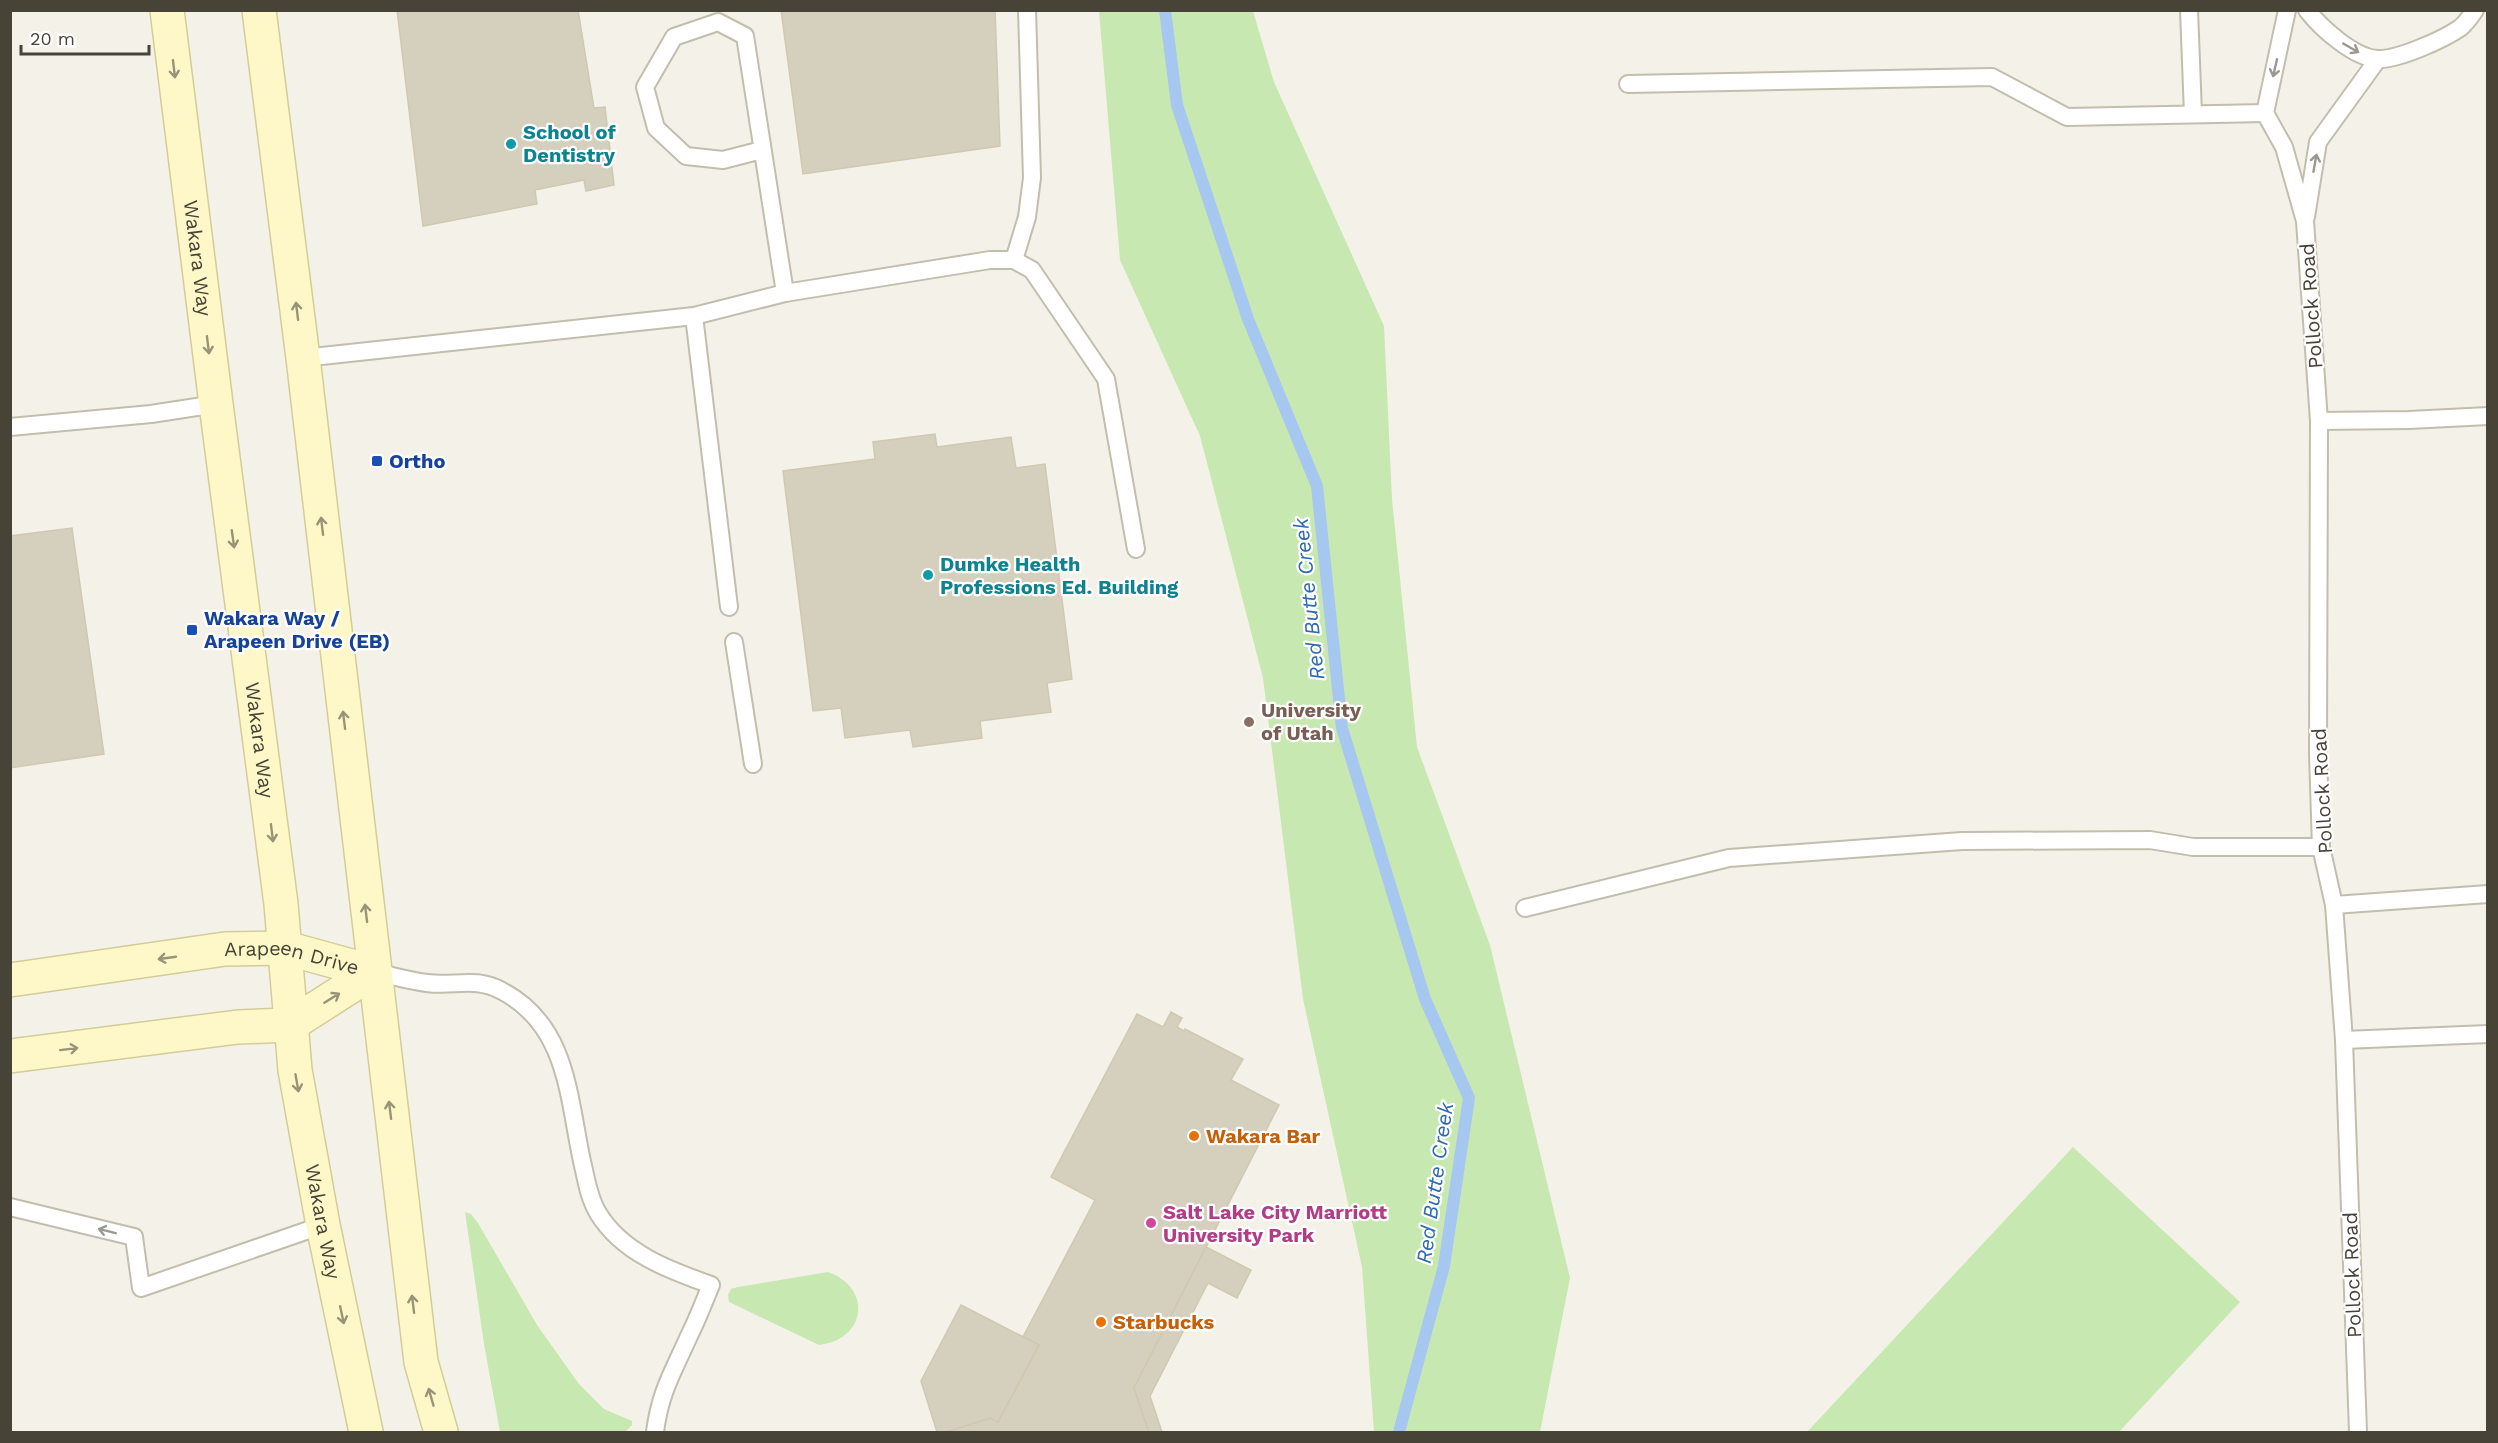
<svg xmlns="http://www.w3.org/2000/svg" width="2498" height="1443" font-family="'Work Sans',sans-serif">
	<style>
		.green { fill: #c8e8b1 }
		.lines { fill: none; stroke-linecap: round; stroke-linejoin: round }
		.stream { stroke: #a5c7f0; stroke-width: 12 }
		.building { fill: #d5cfbd; stroke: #d0c8b1; stroke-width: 1.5 }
		.lane-casing { stroke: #c2bead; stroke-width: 20 }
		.secondary-casing { stroke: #d4cc98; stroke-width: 36 }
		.lane { stroke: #fff; stroke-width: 16 }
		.secondary { stroke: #fef8c8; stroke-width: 33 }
		.oneway { stroke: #9a9891 }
		.oneway2 { stroke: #999478 }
		.culture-dot { fill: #0f9aa8; stroke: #fff; stroke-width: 2 }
		.transit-dot { fill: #1a4fb4; stroke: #fff; stroke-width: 2 }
		.education-dot { fill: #8d6e63; stroke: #fff; stroke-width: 2 }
		.food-dot { fill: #e8710a; stroke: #fff; stroke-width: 2 }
		.hotel-dot { fill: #d1479c; stroke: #fff; stroke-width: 2 }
		.labels { text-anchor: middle; stroke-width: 4.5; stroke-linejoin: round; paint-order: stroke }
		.culture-label { font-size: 20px; font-weight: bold; fill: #0d838f; stroke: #fff; text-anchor: start }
		.street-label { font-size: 20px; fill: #474337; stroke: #fff }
		.transit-label { font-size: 20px; font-weight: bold; fill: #164399; stroke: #fff; text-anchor: start }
		.education-label { font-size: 20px; font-weight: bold; fill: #785e54; stroke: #fff; text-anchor: start }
		.food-label { font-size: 20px; font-weight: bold; fill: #c56008; stroke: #fff; text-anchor: start }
		.hotel-label { font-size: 20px; font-weight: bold; fill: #b23c85; stroke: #fff; text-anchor: start }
		.water-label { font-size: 21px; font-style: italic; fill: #306ab3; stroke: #fff }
	</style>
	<rect width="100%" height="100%" fill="#f4f2e8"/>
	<!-- green -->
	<g class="green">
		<path d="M 1099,11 L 1253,11 L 1274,82 L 1384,326 L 1392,499 L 1417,747 L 1490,945 L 1570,1278 L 1540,1432 L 1374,1432 L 1362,1267 L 1303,999 L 1263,678 L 1200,436 L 1120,260 Z"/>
		<path d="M 2073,1147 L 2240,1302 L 2119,1432 L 1807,1432 Z"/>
		<path d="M 465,1212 L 471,1214 L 478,1223 L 537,1325 L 579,1384 L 604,1409 L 632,1421 L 632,1425 L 625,1432 L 500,1432 L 484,1344 Z"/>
		<path d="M 828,1272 C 873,1288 866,1340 819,1345 L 729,1302 L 728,1295 L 731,1289 L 738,1287 Z"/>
	</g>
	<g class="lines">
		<!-- stream -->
		<path class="stream" d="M 1165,10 L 1177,105 L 1248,319 L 1317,486 L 1342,728 L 1425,999 L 1469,1098 L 1444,1266 L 1399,1432"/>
	</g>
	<!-- building -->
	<g class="building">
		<path d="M 397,10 L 578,10 L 594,108 L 605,107 L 614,185 L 586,191 L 584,180 L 535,190 L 537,204 L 423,226 Z"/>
		<path d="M 781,10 L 995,10 L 1000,146 L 803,174 Z"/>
		<path d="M 935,434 L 937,447 L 1011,437 L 1016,468 L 1045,464 L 1072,679 L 1047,683 L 1051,712 L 980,721 L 982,738 L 913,747 L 910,730 L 845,738 L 841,708 L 813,711 L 783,471 L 875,459 L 873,442 Z"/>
		<path d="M 72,528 L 104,754 L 10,768 L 10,536 Z"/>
		<path d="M 1171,1012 L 1182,1018 L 1177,1027 L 1184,1031 L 1185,1029 L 1243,1059 L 1231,1080 L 1279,1105 L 1134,1388 L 1149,1432 L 946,1432 L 990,1418 L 998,1422 L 1039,1345 L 1023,1337 L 1095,1200 L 1051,1177 L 1137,1014 L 1163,1027 Z"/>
		<path d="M 1206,1247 L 1251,1270 L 1237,1298 L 1208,1283 L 1150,1396 L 1162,1432 L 1149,1432 L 1134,1388 Z"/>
		<path d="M 961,1305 L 1039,1345 L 998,1422 L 990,1418 L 946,1432 L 937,1432 L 921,1381 Z"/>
	</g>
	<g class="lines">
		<!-- lane casing -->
		<g class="lane-casing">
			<g id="lane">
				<path d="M 2189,10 L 2193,114"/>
				<path d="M 2287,10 L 2265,113 L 2284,147 L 2305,221 L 2319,421 L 2318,754 L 2321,847 L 2334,905 L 2344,1040 L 2358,1432"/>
				<path d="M 2307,10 C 2321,28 2354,58 2378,59 C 2398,60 2444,39 2460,28 C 2466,23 2471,16 2475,10"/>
				<path d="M 1628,84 L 1992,77 L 2067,117 L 2265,113"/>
				<path d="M 762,150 L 723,160 L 686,156 L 656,128 L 645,87 L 674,37 L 718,22 L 745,36 L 785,293"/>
				<path d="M 2306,217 L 2318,142 L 2378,59"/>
				<path d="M 1014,260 L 1027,217 L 1032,178 L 1027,10"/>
				<path d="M 694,316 L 729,607"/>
				<path d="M 303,358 L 694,316 L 785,293 L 990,260 L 1014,260 L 1032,270 L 1106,379 L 1136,549"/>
				<path d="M 2319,421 L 2409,420 L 2488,416"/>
				<path d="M 10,427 L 151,414 L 216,404"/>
				<path d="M 734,642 L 753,764"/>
				<path d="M 2334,905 L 2488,894"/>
				<path d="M 1525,908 L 1729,858 L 1962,841 L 2150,840 L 2193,847 L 2321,847"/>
				<path d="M 373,972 C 391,975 409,981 427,983 C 454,987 475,976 502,991 C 571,1027 568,1104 584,1170 C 587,1184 590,1200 598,1213 C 622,1253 669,1270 711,1285 C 704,1302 697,1320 689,1336 C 673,1372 660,1392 655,1432"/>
				<path d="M 2344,1040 L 2488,1034"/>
				<path d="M 10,1207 L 134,1237 L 141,1288 L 323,1225"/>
			</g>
		</g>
		<!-- secondary casing -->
		<g class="secondary-casing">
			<g id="secondary">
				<path id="s1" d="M 167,10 L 216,404 L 281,904 L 295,1070 L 323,1225 L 366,1432"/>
				<path d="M 259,10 L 303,358 L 421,1362 L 441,1432"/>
				<path id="s2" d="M 10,980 L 225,949 L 286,948 L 373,972"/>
				<path d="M 10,1056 L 238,1027 L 290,1025 L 373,972"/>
			</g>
		</g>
		<!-- lane -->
		<use href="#lane" class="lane"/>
		<!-- secondary -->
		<use href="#secondary" class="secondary"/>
	</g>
	<!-- one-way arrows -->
	<defs><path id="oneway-shaft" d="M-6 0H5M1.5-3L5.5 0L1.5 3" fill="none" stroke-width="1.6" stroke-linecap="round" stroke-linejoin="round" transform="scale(1.5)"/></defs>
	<g class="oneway">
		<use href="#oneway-shaft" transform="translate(2351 48) rotate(30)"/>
		<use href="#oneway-shaft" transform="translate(2275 68) rotate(103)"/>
		<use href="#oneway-shaft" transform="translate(2315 163) rotate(-80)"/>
		<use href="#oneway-shaft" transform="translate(107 1231) rotate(-166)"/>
	</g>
	<g class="oneway2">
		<use href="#oneway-shaft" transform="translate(174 69) rotate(83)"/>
		<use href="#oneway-shaft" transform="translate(297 311) rotate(-97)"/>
		<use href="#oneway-shaft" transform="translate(208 345) rotate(83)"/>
		<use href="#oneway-shaft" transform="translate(322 526) rotate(-97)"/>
		<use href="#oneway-shaft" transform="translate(233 539) rotate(82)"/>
		<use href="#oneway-shaft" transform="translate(344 720) rotate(-97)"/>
		<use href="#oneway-shaft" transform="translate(272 833) rotate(83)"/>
		<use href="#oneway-shaft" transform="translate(366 913) rotate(-97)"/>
		<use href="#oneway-shaft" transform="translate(167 958) rotate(172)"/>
		<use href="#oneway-shaft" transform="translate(332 998) rotate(-32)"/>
		<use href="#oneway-shaft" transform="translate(69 1049) rotate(-7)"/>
		<use href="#oneway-shaft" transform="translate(297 1083) rotate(80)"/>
		<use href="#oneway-shaft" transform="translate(390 1110) rotate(-97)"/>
		<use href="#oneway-shaft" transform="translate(413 1304) rotate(-97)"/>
		<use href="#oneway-shaft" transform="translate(342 1315) rotate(78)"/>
		<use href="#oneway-shaft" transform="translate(431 1397) rotate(-106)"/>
	</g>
	<!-- markers -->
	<g class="culture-dot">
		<circle cx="511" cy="144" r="6"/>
		<circle cx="928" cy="575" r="6"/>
	</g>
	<g class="transit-dot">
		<rect x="371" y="455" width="12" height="12" rx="3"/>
		<rect x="186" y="624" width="12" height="12" rx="3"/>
	</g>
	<circle class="education-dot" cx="1249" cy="722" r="6"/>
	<g class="food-dot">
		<circle cx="1194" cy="1136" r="6"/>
		<circle cx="1101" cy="1322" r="6"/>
	</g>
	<circle class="hotel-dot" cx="1151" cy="1223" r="6"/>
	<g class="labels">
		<!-- culture labels -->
		<g class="culture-label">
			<text x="523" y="139">School of<tspan x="523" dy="23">Dentistry</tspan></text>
			<text x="940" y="571">Dumke Health<tspan x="940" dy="23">Professions Ed. Building</tspan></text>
		</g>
		<!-- street labels -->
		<g class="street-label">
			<text dy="7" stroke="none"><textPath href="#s1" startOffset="250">Wakara Way</textPath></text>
			<text transform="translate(2311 306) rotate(-94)" y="7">Pollock Road</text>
			<text dy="7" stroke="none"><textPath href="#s1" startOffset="736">Wakara Way</textPath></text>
			<text transform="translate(2322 791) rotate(-93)" y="7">Pollock Road</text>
			<text dy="7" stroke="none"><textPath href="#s2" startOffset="285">Arapeen Drive</textPath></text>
			<text dy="7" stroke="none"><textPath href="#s1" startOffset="1222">Wakara Way</textPath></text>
			<text transform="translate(2352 1275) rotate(-92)" y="7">Pollock Road</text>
		</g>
		<!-- transit labels -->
		<g class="transit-label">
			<text x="389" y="468">Ortho</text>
			<text x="204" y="625">Wakara Way /<tspan x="204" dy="23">Arapeen Drive (EB)</tspan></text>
		</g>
		<!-- education labels -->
		<g class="education-label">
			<text x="1261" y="717">University<tspan x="1261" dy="23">of Utah</tspan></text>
		</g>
		<!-- food labels -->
		<g class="food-label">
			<text x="1206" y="1143">Wakara Bar</text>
			<text x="1113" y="1329">Starbucks</text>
		</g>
		<!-- hotel labels -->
		<g class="hotel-label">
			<text x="1163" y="1219">Salt Lake City Marriott<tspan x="1163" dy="23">University Park</tspan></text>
		</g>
		<!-- water labels -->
		<g class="water-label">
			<text transform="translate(1309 599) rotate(-96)" y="7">Red Butte Creek</text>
			<text transform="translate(1435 1183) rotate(-82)" y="7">Red Butte Creek</text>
		</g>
	</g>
	<!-- border -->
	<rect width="2498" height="1443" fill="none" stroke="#474337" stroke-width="24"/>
	<!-- scale -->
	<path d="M21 45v9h128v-9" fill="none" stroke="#474337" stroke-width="3"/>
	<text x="30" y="45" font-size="18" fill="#474337" stroke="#ffffff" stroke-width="4.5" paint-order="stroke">20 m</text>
</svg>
